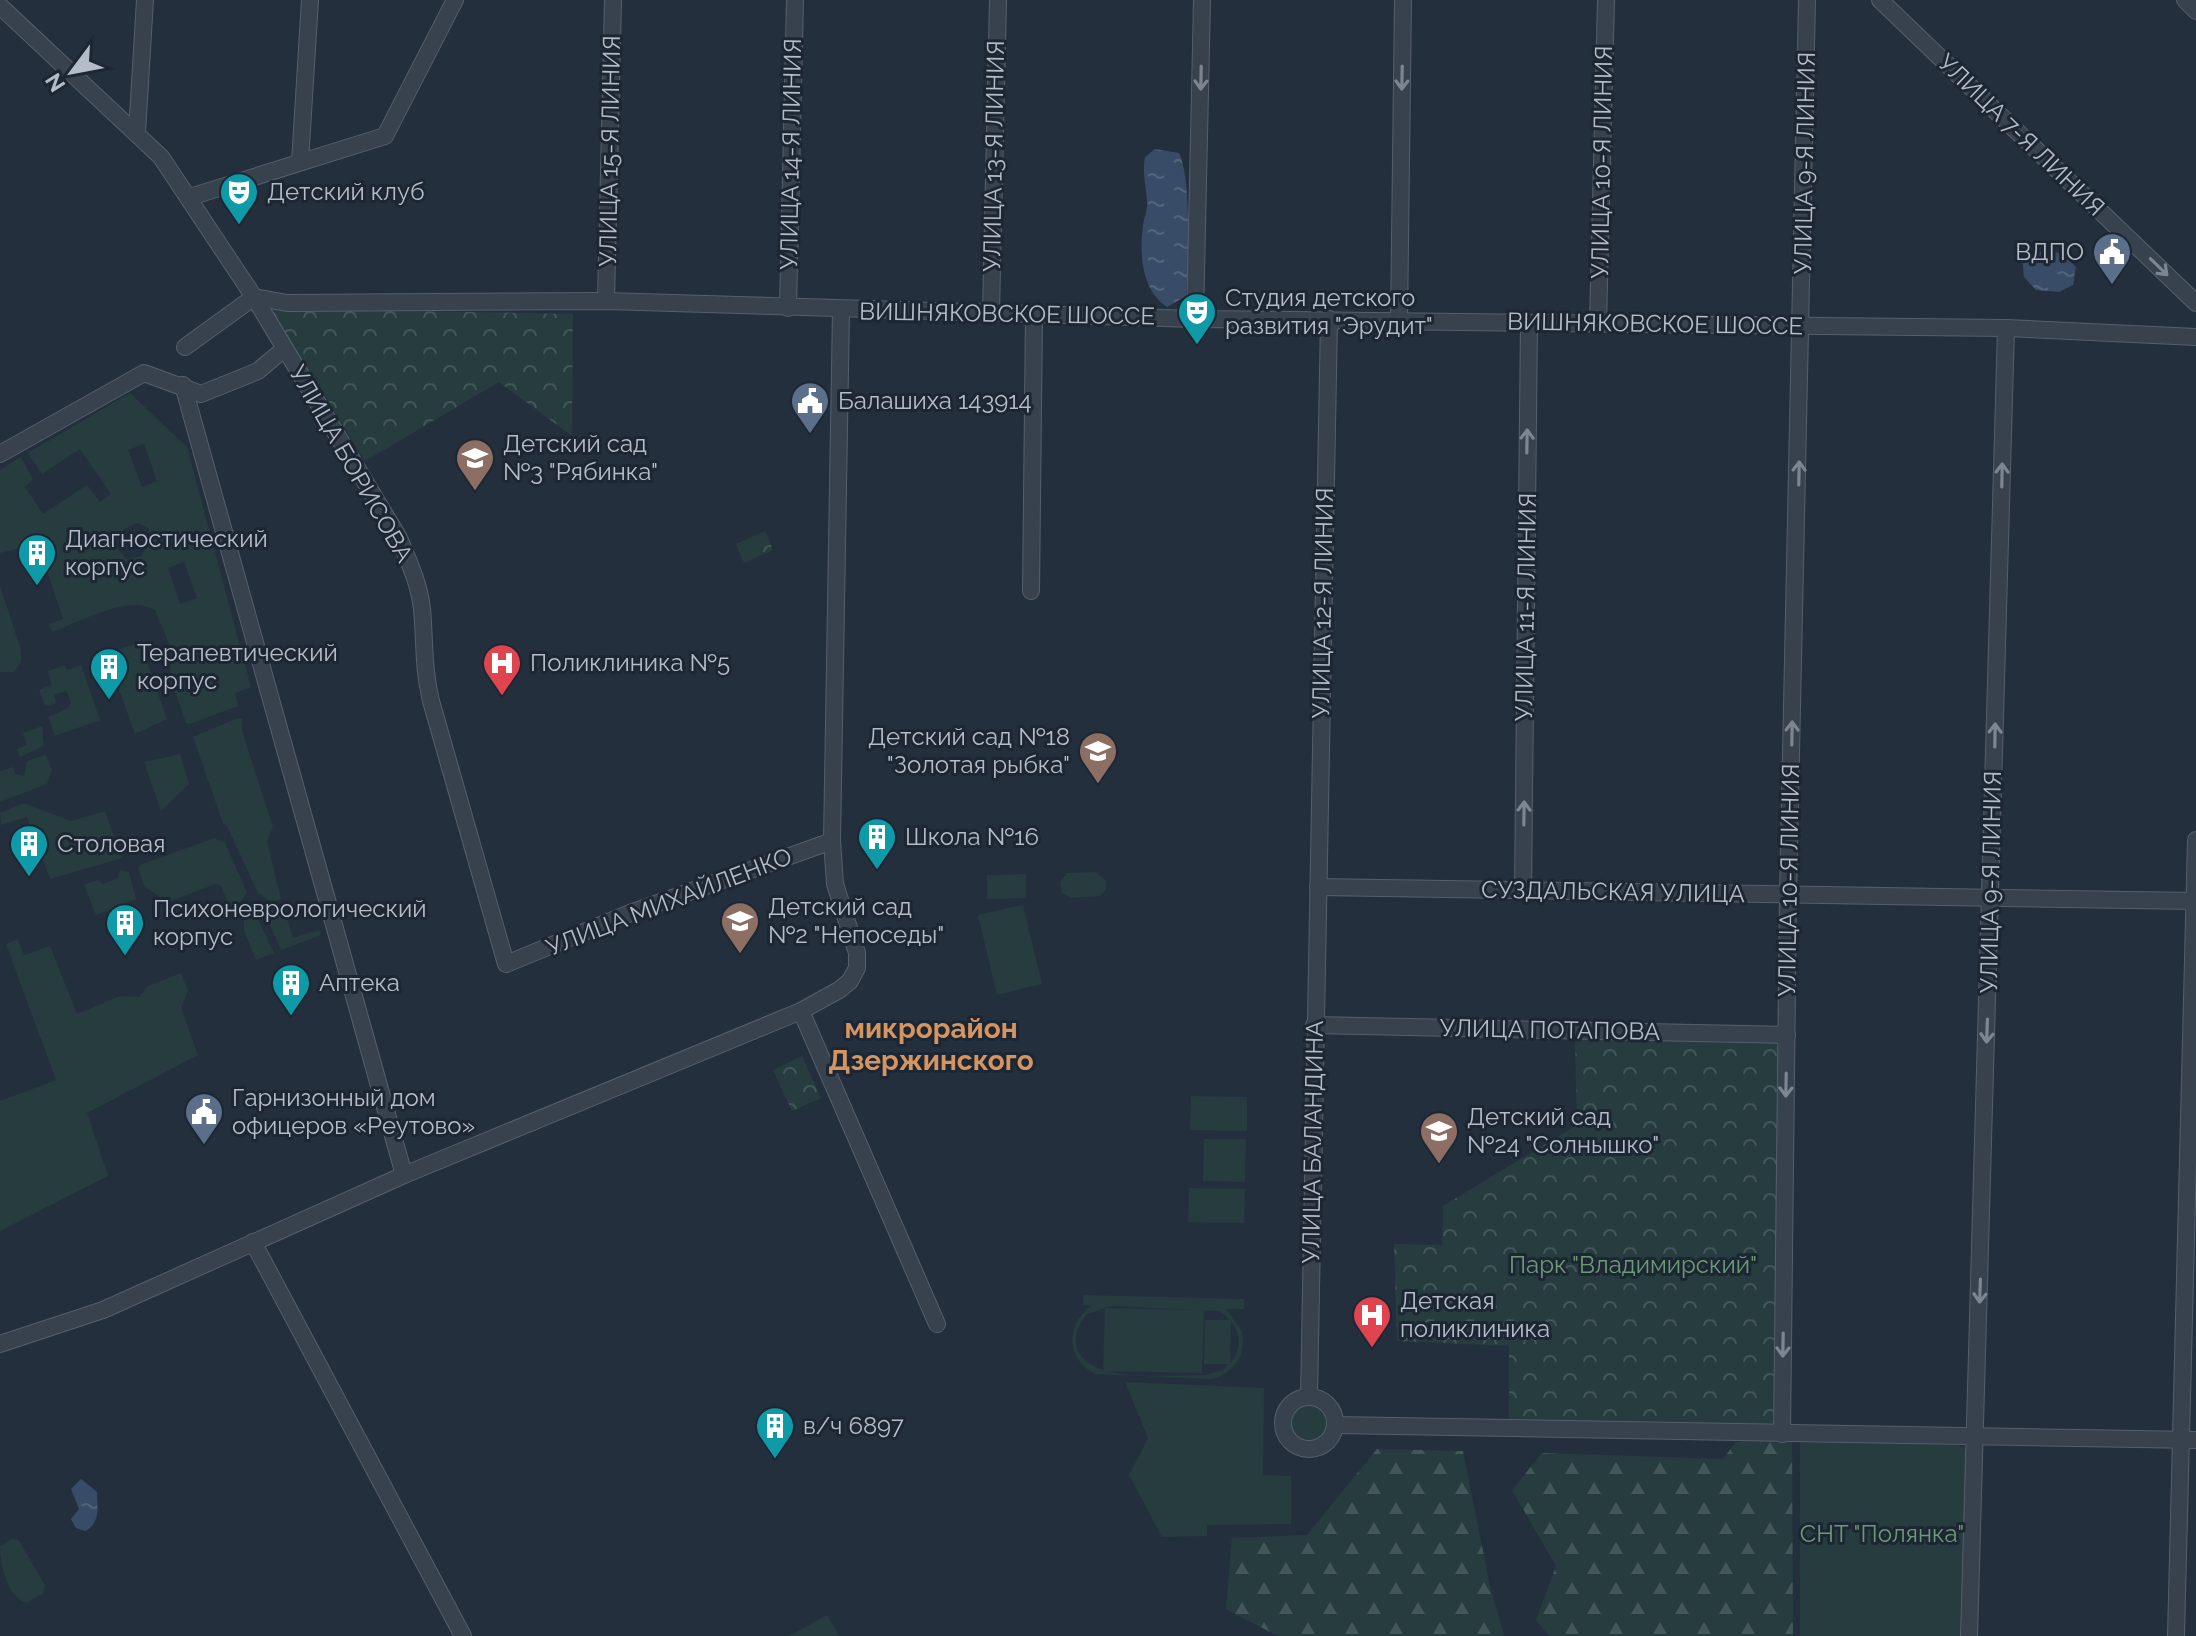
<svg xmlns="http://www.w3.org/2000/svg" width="2196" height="1636" font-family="Raleway,sans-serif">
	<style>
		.green { fill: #263c3f; fill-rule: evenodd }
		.forest { fill: url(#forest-firs) }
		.park { fill: url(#park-crowns) }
		.water { fill: url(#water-ripples) }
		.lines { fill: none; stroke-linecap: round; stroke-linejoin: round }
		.minor-casing { stroke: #565f6c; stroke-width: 18 }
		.minor { stroke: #38414e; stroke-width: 16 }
		.oneway { stroke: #7c8592 }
		.labels { text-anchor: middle; stroke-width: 6; stroke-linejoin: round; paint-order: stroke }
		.street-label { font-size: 24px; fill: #b4bcc9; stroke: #1d2633 }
		.poi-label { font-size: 24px; fill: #b4bcc9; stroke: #1d2633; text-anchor: start }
		.park-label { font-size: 24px; fill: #6b9a76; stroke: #1d2633 }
		.quarter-label { font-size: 28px; font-weight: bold; fill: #d59563; stroke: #1d2633 }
	</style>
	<defs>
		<pattern id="forest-firs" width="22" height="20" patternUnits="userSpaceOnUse" patternTransform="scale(2)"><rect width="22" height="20" fill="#263c3f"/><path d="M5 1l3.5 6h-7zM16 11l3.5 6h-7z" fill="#435659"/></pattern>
		<pattern id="park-crowns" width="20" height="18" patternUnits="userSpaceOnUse" patternTransform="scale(2)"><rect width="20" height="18" fill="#263c3f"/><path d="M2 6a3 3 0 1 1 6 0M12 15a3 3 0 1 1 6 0" fill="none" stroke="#435659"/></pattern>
		<pattern id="water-ripples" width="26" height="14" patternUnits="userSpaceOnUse" patternTransform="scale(2)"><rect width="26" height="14" fill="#394c67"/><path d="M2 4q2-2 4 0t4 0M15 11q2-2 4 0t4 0" fill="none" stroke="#53647b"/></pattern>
	</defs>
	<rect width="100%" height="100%" fill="#242f3e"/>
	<!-- green -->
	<g class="green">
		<path d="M 130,393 L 187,447 L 251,687 L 235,693 L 238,706 L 190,724 L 186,723 L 170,678 L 172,651 L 155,610 C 127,594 80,622 52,632 L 49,624 L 63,619 L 38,544 L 0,553 L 0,470 L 21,457 L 33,479 L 25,487 L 43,514 L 87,485 L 100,502 L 111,494 L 80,449 L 42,474 L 28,453 ZM 144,444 L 157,481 L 142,487 L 128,450 ZM 138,523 L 149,529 L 150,542 L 141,556 L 126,559 L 114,544 L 124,529 ZM 184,562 L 197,598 L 180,604 L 168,568 Z"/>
		<path d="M 0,586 L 21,650 L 21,662 L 14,672 L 0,672 Z"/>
		<path d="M 140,642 L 167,719 L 135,734 L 106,654 Z"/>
		<path d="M 64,665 L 67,670 L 81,665 L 100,720 L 55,736 L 48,717 L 68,708 L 71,702 L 66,691 L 54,695 L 56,703 L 45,706 L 39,690 L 52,685 L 48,671 Z"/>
		<path d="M 238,718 L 242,719 L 242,731 L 273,827 L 267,841 L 281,899 L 271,902 L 258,893 L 227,826 L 223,823 L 193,737 Z"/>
		<path d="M 42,726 L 44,746 L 20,757 L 17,749 L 27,745 L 23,733 Z"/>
		<path d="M 180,754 L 189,784 L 161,811 L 144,762 Z"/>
		<path d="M 46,755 L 52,770 L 47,784 L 0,802 L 0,771 L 13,767 L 15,774 L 24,776 L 27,761 Z"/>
		<path d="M 24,803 L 71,821 L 105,811 L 122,858 L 50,879 L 27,817 L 1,825 L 0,813 Z"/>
		<path d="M 214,838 L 225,843 L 247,892 L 233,914 L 221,886 L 216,884 L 168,902 L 145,887 L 138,868 L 140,865 Z"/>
		<path d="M 120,870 L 129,872 L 136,899 L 96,915 L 84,885 L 98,880 L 103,884 L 118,878 Z"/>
		<path d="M 1096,872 L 1106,881 L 1106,889 L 1100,896 L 1071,898 L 1062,893 L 1060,882 L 1067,873 Z"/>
		<path d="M 1026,874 L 1026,898 L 987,899 L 987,875 Z"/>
		<path d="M 1023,905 L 1042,984 L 997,995 L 978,915 Z"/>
		<path d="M 269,910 L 285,913 L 293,938 L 319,930 L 321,935 L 281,950 L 265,914 Z"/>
		<path d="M 254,911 L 274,953 L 256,960 L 244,931 L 244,917 Z"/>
		<path d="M 18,939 L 24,955 L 50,946 L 77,1014 L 120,996 L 139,997 L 148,986 L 181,973 L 188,991 L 181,1007 L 198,1055 L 87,1113 L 108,1176 L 0,1231 L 0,1101 L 56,1080 L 6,944 Z"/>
		<path d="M 1191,1096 L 1247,1097 L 1247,1131 L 1190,1130 Z"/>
		<path d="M 1204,1139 L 1246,1139 L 1245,1182 L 1203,1181 Z"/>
		<path d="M 1189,1188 L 1245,1189 L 1244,1223 L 1188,1222 Z"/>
		<path d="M 1083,1295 L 1244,1299 L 1244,1309 L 1226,1309 L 1242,1332 C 1246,1355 1235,1373 1211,1379 L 1095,1374 C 1066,1359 1065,1325 1091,1306 L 1083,1305 ZM 1110,1306 L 1218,1311 C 1239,1321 1246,1346 1230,1364 L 1231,1320 L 1205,1320 L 1204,1364 L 1229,1364 L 1223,1370 L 1206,1375 C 1174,1374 1083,1386 1076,1344 C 1075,1333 1079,1324 1086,1315 Z"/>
		<path d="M 1105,1308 L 1204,1310 L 1202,1373 L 1103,1371 Z"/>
		<path d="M 1125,1382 L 1264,1388 L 1263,1475 L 1291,1476 L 1291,1524 L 1207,1525 L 1207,1536 L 1162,1537 L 1129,1475 L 1148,1438 Z"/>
		<circle cx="1309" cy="1423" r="19"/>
		<path d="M 1800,1441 L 1958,1445 L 1966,1449 L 1960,1636 L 1800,1636 Z"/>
		<path d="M 13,1538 L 19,1541 L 45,1585 L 43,1594 L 26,1603 C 6,1595 0,1564 0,1546 Z"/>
		<path d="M 827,1615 L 839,1636 L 789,1636 Z"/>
	</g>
	<!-- forest -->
	<g class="forest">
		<path d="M 1792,1437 L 1793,1636 L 1549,1636 L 1536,1620 L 1556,1566 L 1512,1490 L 1542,1453 L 1723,1459 L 1736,1442 Z"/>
		<path d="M 1377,1449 L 1463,1451 L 1490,1586 L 1504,1636 L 1278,1636 L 1226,1609 L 1232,1538 L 1307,1535 Z"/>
	</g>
	<!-- park -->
	<g class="park">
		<path d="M 270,308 L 573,314 L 572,436 L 499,382 L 365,461 Z"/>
		<path d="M 765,531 L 773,550 L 744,563 L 736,544 Z"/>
		<path d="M 1575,1039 L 1782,1042 L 1780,1431 L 1509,1424 L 1509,1346 L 1397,1341 L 1394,1244 L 1442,1245 L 1443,1206 L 1577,1125 Z"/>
		<path d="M 802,1056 L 821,1098 L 792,1111 L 773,1070 Z"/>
	</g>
	<!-- water -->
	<g class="water">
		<path d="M 1155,149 L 1179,153 C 1192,179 1188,264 1186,296 L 1167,307 C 1142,291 1139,254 1143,226 C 1144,218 1148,209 1147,201 C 1146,184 1142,174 1145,157 Z"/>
		<path d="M 2050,250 L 2063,255 L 2076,267 L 2073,285 L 2059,292 L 2036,290 L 2024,277 L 2022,256 Z"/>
		<path d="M 81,1479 L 97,1492 C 97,1507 101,1523 85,1531 L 76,1528 L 71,1519 L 79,1509 L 71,1489 Z"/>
	</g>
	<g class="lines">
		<!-- minor casing -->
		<g class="minor-casing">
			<g id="minor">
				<path d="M 1880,0 L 2196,303"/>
				<path d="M 2185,0 L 2196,11"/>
				<path d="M 0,6 L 161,157 L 254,297 L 287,303 L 606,301 L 1195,319 L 2006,328 L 2196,337"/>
				<path d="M 137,133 L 145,0"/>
				<path d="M 300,162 L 310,0"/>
				<path d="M 190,197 L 385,136 L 455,0"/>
				<path d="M 606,301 L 613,0"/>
				<path d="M 788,308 L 795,0"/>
				<path d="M 991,313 L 998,0"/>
				<path d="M 1195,319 L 1202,0"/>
				<path d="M 1399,321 L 1403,0"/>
				<path d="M 1598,324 L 1606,0"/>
				<path d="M 185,347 L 254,297 L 399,538 C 409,562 419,583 422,609 C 425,642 423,668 431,701 L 506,964 L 630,913 L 832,841"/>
				<path d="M 183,385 L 404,1175"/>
				<path d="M 0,454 L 144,373 L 201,394 L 258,371 L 284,349"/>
				<path d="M 1031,591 L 1034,314"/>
				<path d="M 1318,887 L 2196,901"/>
				<path d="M 1523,891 L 1529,323"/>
				<path d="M 801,1011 L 937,1324"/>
				<path d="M 1314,1025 L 1787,1035"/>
				<path d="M 253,1242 L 463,1636"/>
				<path d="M 0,1344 L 103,1310 L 404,1175 L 801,1011 L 839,990 L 850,981 L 857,968 L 857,953 L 835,884 L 832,841 L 841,310"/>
				<path d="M 1309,1397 L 1329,319"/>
				<circle cx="1309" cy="1423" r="26"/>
				<path d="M 1335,1425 L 2196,1440"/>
				<path d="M 1782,1434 L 1788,895 L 1807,0"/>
				<path d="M 1969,1636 L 2006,328"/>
				<path d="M 2176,1636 L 2196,840"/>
			</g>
		</g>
		<!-- minor -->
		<use href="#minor" class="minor"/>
	</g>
	<!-- one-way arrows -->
	<defs><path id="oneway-shaft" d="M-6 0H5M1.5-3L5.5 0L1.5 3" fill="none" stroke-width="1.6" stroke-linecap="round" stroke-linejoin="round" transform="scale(2)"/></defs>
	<g class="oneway">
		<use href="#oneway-shaft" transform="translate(1201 78) rotate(91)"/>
		<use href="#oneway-shaft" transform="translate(1402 78) rotate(91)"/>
		<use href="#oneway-shaft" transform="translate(2159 267) rotate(44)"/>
		<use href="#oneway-shaft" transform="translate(1527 441) rotate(-89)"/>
		<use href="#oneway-shaft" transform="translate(1799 473) rotate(-89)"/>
		<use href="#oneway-shaft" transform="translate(2002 475) rotate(-89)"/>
		<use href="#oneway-shaft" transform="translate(1792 733) rotate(-89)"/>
		<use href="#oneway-shaft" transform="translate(1995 735) rotate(-89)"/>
		<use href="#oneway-shaft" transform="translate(1524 813) rotate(-89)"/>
		<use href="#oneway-shaft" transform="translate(1987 1031) rotate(92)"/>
		<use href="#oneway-shaft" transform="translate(1786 1085) rotate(91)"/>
		<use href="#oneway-shaft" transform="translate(1980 1291) rotate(92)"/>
		<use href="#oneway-shaft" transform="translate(1783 1345) rotate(91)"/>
	</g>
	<!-- icons -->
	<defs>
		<g id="theatre-pin" transform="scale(2)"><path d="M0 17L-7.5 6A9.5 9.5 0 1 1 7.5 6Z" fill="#0f9aa8" stroke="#1d2633"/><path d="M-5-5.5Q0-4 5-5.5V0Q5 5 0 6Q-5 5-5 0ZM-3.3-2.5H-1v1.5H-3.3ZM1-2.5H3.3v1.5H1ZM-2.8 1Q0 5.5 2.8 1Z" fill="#fff"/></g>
		<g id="civic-pin" transform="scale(2)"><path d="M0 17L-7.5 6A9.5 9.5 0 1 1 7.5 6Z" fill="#5c6f8a" stroke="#1d2633"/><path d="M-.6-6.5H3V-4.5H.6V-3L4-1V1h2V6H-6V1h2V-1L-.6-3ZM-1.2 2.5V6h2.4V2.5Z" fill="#fff"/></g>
		<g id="school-pin" transform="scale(2)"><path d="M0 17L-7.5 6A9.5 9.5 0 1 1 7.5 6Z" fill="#8d6e63" stroke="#1d2633"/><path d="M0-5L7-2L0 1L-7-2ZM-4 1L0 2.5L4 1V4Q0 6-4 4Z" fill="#fff"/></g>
		<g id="building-pin" transform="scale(2)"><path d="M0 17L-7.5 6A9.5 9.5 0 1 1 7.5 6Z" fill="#0f9aa8" stroke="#1d2633"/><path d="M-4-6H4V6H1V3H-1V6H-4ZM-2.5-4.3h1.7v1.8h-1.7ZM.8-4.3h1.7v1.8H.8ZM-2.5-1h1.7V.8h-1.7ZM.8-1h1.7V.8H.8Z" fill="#fff"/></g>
		<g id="hospital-pin" transform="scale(2)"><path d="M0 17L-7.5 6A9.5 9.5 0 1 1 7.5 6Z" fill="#e0444e" stroke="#1d2633"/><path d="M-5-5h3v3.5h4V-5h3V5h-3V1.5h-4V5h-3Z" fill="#fff"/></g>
	</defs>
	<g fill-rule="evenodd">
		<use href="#theatre-pin" x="239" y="192"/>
		<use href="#civic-pin" x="2112" y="252"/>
		<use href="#theatre-pin" x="1197" y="312"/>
		<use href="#civic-pin" x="810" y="401"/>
		<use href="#school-pin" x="475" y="458"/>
		<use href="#building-pin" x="37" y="553"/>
		<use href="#hospital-pin" x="502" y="663"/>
		<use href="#building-pin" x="109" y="667"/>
		<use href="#school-pin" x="1098" y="751"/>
		<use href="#building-pin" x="877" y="837"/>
		<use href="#building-pin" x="29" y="844"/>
		<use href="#school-pin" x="740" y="921"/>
		<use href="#building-pin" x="125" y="923"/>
		<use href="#building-pin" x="291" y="983"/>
		<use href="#civic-pin" x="204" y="1112"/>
		<use href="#school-pin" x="1439" y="1131"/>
		<use href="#hospital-pin" x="1372" y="1315"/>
		<use href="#building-pin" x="775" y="1426"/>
	</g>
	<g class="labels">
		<!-- street labels -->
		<g class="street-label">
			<text transform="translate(2021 135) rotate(44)" y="8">УЛИЦА 7-Я ЛИНИЯ</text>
			<text transform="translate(610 151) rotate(-89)" y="8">УЛИЦА 15-Я ЛИНИЯ</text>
			<text transform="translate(791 154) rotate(-89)" y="8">УЛИЦА 14-Я ЛИНИЯ</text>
			<text transform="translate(994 156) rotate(-89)" y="8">УЛИЦА 13-Я ЛИНИЯ</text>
			<text transform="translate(1602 162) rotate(-89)" y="8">УЛИЦА 10-Я ЛИНИЯ</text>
			<text transform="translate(1805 163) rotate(-89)" y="8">УЛИЦА 9-Я ЛИНИЯ</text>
			<text transform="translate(1007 314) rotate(1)" y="8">ВИШНЯКОВСКОЕ ШОССЕ</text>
			<text transform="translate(1655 324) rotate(1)" y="8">ВИШНЯКОВСКОЕ ШОССЕ</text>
			<text transform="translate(351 464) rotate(60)" y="8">УЛИЦА БОРИСОВА</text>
			<text transform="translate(1323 603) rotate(-89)" y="8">УЛИЦА 12-Я ЛИНИЯ</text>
			<text transform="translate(1526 607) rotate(-89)" y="8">УЛИЦА 11-Я ЛИНИЯ</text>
			<text transform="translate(1789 880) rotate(-89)" y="8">УЛИЦА 10-Я ЛИНИЯ</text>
			<text transform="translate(1991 882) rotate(-89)" y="8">УЛИЦА 9-Я ЛИНИЯ</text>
			<text transform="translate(1613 892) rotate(1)" y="8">СУЗДАЛЬСКАЯ УЛИЦА</text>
			<text transform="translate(669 902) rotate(-21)" y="8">УЛИЦА МИХАЙЛЕНКО</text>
			<text transform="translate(1550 1030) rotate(1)" y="8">УЛИЦА ПОТАПОВА</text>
			<text transform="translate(1313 1142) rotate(-89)" y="8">УЛИЦА БАЛАНДИНА</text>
		</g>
		<!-- poi labels -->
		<g class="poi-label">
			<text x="267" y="200">Детский клуб</text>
			<text x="2084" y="260" text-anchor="end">ВДПО</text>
			<text x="1225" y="306">Студия детского<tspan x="1225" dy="28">развития "Эрудит"</tspan></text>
			<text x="838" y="409">Балашиха 143914</text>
			<text x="503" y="452">Детский сад<tspan x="503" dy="28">№3 "Рябинка"</tspan></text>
			<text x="65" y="547">Диагностический<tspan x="65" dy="28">корпус</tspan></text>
			<text x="137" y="661">Терапевтический<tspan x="137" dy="28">корпус</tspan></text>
			<text x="530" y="671">Поликлиника №5</text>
			<text x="1070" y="745" text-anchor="end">Детский сад №18<tspan x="1070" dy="28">"Золотая рыбка"</tspan></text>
			<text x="905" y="845">Школа №16</text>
			<text x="57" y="852">Столовая</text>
			<text x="768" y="915">Детский сад<tspan x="768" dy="28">№2 "Непоседы"</tspan></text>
			<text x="153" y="917">Психоневрологический<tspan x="153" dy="28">корпус</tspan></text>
			<text x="319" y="991">Аптека</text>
			<text x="232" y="1106">Гарнизонный дом<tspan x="232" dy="28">офицеров «Реутово»</tspan></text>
			<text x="1467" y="1125">Детский сад<tspan x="1467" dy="28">№24 "Солнышко"</tspan></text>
			<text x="1400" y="1309">Детская<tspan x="1400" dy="28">поликлиника</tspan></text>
			<text x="803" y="1434">в/ч 6897</text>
		</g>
		<!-- park labels -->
		<g class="park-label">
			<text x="1633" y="1273">Парк "Владимирский"</text>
			<text x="1882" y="1542">СНТ "Полянка"</text>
		</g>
		<!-- quarter labels -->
		<g class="quarter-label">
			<text x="931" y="1038">микрорайон<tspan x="931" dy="32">Дзержинского</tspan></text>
		</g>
	</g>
	<!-- north arrow -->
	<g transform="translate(72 72) rotate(238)" stroke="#1d2633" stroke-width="6" paint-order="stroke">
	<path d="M0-6L14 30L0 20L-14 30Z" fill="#b4bcc9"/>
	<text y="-12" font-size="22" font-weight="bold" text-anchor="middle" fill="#b4bcc9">N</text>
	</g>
</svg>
